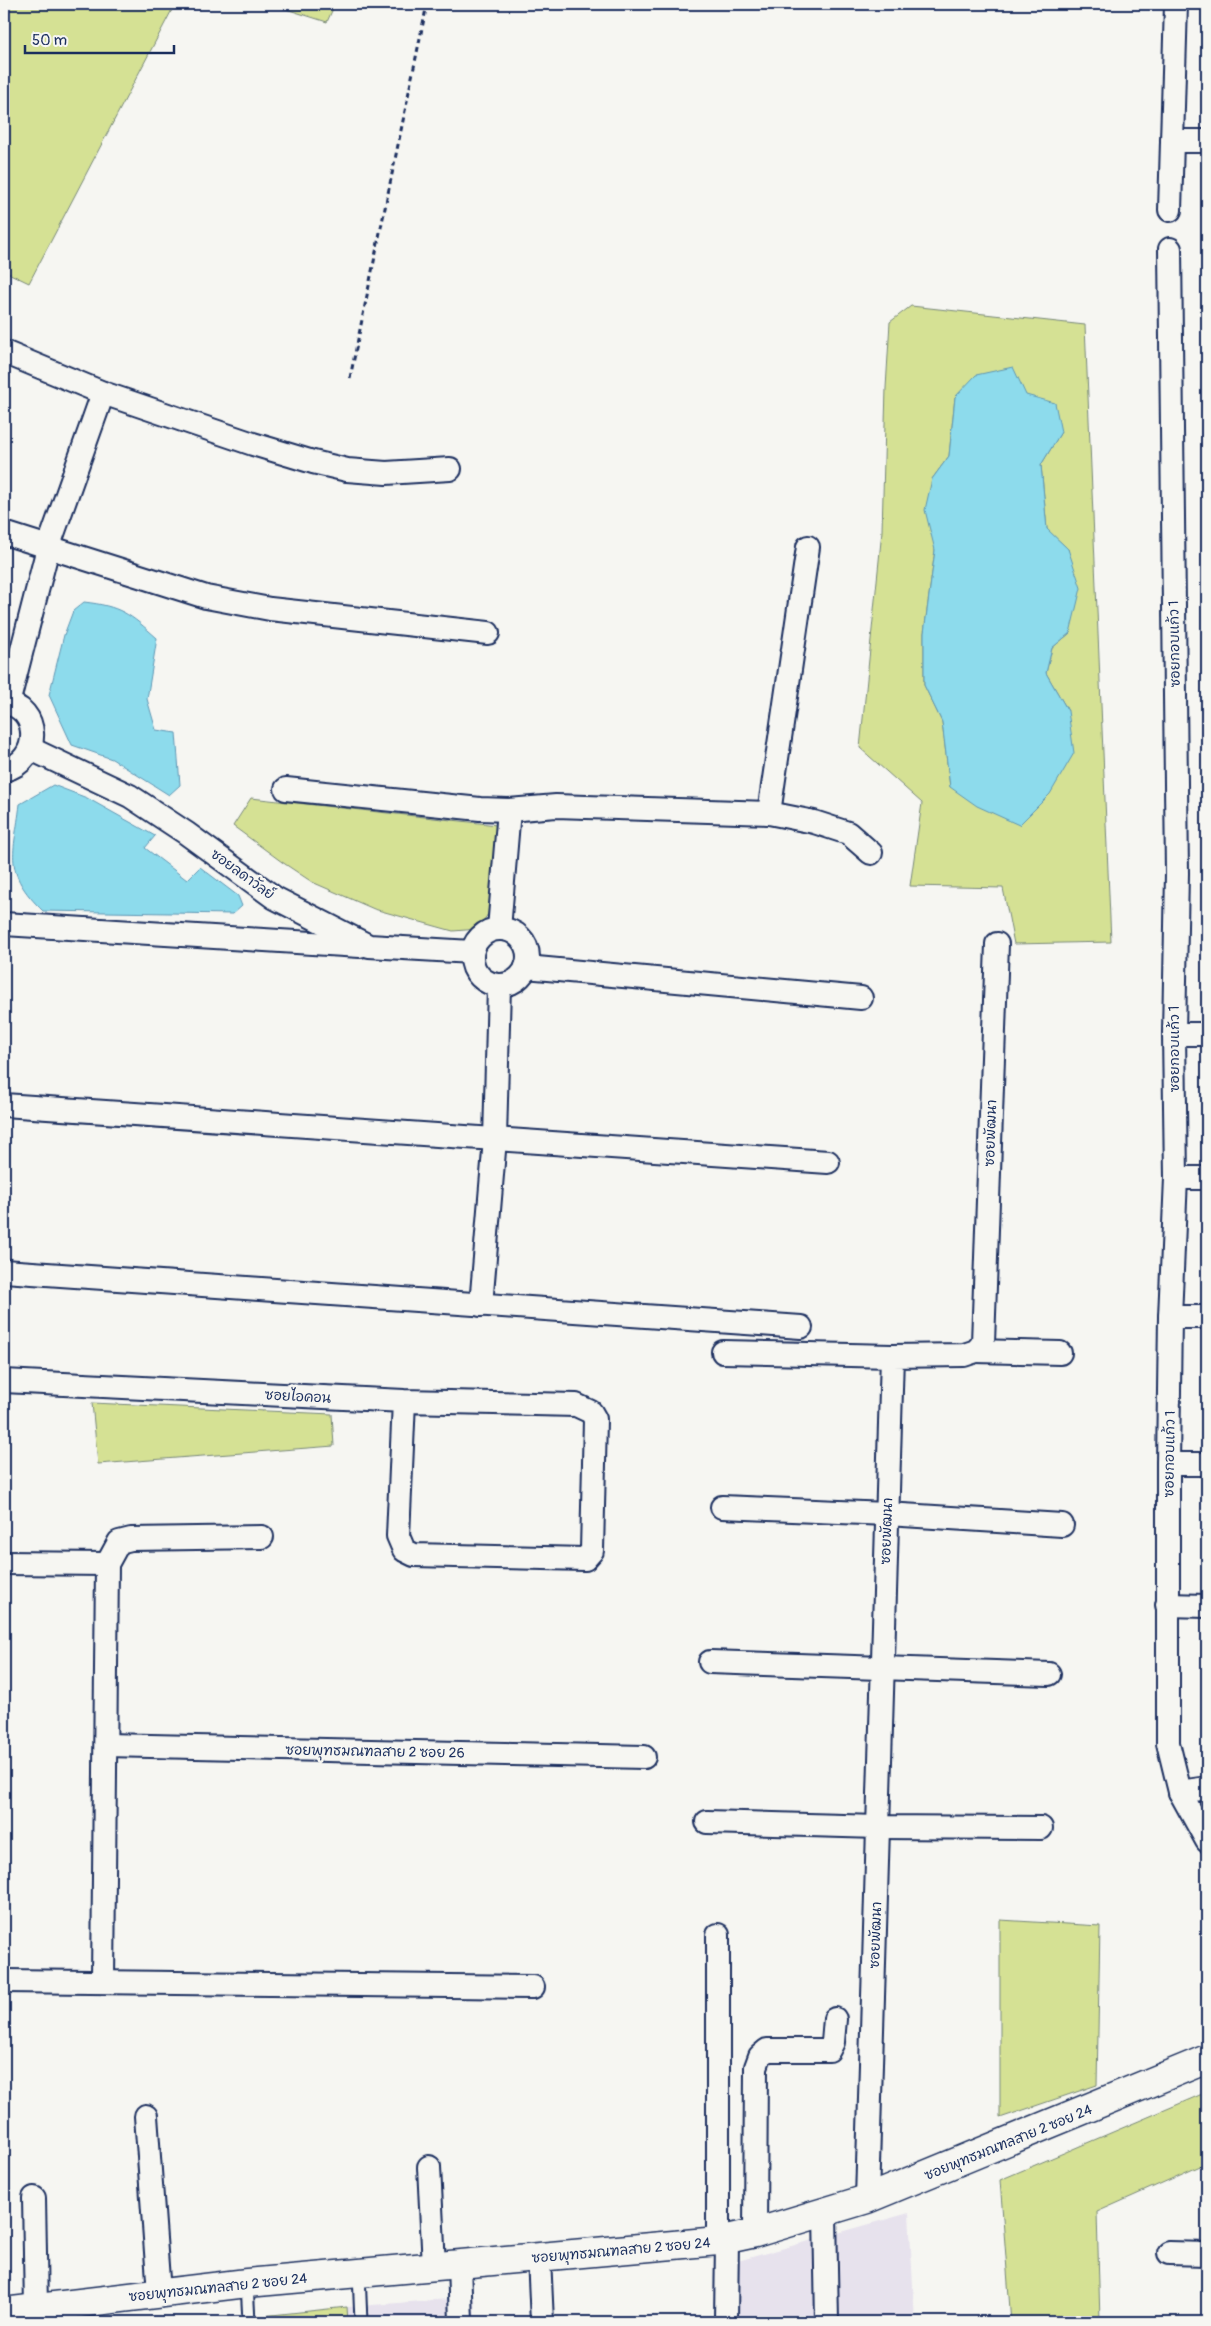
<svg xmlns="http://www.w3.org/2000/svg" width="1211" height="2326" font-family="Pangolin,'Playpen Sans Thai',sans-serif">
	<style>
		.built { fill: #e7e2ed }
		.green { fill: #d5e194; stroke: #788879; fill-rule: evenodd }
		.water { fill: #8ddbec; stroke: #5f96b3 }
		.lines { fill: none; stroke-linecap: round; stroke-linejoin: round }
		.lane-casing { stroke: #1b2f5e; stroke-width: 15 }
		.street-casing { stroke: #1b2f5e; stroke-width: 26 }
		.secondary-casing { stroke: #1b2f5e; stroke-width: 31 }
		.path { stroke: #1b2f5e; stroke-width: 3; stroke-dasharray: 5 4; stroke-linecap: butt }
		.lane { stroke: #f6f6f2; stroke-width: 11 }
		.street { stroke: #f6f6f2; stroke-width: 22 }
		.secondary { stroke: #f6f6f2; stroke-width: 28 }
		.labels { text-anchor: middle; stroke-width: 5; stroke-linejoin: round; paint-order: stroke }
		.street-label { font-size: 14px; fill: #1b2f5e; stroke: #f6f6f2 }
	</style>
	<rect width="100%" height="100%" fill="#f6f6f2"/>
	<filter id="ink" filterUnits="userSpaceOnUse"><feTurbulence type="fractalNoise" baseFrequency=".02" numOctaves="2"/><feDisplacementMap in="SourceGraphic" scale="10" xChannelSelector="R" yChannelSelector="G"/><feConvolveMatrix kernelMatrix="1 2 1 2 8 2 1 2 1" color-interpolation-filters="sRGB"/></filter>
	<g filter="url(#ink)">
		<!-- built -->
		<g class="built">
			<path d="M 909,2213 L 915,2322 L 739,2322 L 738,2261 Z"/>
			<path d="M 474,2297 L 475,2322 L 348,2322 L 347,2307 Z"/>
		</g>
		<!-- green -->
		<g class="green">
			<path d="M 4,4 L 175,4 L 29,283 L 4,271 Z"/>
			<path d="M 270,4 L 335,4 L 327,22 Z"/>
			<path d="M 911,306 L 1085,325 L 1111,942 L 1014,944 L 1003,888 L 910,886 L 922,803 L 860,748 L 882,531 L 886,388 L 890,322 ZM 955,397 L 1061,432 L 1041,465 L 1047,530 L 1068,549 L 1070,633 L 1052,648 L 1046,673 L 1068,711 L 950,787 L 942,722 L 924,685 L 924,633 L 935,550 L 932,479 L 949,456 Z"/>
			<path d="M 251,798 L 497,825 L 488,914 L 478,929 L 453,931 L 374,909 L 312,882 L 282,862 L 233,826 Z"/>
			<path d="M 92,1403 L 332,1414 L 334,1446 L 98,1464 Z"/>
			<path d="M 1000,1920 L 1100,1926 L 1097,2085 L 1000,2118 Z"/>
			<path d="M 1207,2092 L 1207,2163 L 1097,2212 L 1100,2322 L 1011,2322 L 1000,2180 Z"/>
			<path d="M 347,2307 L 348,2322 L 206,2322 Z"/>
		</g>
		<!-- water -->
		<g class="water">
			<path d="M 1013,367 L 1026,395 L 1055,403 L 1061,432 L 1041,465 L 1047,529 L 1068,549 L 1081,588 L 1070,633 L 1052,648 L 1046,673 L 1068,711 L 1074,753 L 1050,794 L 1019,825 L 977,806 L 950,787 L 942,722 L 924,685 L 924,633 L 935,550 L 925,510 L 932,479 L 949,456 L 955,397 L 976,375 Z"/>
			<path d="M 84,602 C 120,606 130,614 157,638 L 147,699 L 156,730 L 176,733 L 180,785 L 169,795 L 112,759 L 72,745 L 49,695 L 64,635 L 73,611 Z"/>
			<path d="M 53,785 L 87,798 L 155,836 L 145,848 L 187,880 L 200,867 L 238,896 L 242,906 L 233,914 L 43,911 C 2,871 14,855 20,804 Z"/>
		</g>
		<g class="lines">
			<!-- lane casing -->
			<g class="lane-casing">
				<g id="lane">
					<path d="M 359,2273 L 361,2322"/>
					<path d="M 247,2283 L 249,2322"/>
					<path d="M 70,2304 L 73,2322"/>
				</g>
			</g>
			<!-- street casing -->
			<g class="street-casing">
				<g id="street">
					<path d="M 1172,141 L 1207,141"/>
					<path d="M 1170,210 L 1176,4"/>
					<path d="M 1170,249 L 1177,873 L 1174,1034 L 1176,1178 L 1170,1317 L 1168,1464 L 1168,1743 L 1180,1792 L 1207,1841"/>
					<path d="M 4,352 L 103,393 L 253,444 L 313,462 L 347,470 L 386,473 L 450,469"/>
					<path d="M 4,533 L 206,597 L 270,609 L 488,633"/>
					<path d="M 4,703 C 40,706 43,761 4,770"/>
					<path d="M 8,704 L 48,548 L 103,393"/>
					<path d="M 31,749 L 130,796 L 186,833 L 275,898 L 369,946 L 472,952"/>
					<path d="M 286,789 L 480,809 L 509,810 L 556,806 L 769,813 L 814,822 L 848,833 L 871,853"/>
					<path d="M 769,813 L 808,547"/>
					<path d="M 4,924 L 360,946"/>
					<circle cx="500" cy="957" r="28"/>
					<path d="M 499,929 L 509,810"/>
					<path d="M 526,967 L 861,998"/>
					<path d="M 1174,1034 L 1207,1034"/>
					<path d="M 4,1105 L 828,1162"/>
					<path d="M 1176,1178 L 1207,1178"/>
					<path d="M 4,1271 L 801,1327"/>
					<path d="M 481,1305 L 495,1139 L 499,986"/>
					<path d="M 1170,1317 L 1207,1317"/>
					<path d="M 976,1351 L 1060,1353"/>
					<path d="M 723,1352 L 892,1356"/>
					<path d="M 4,1381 L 404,1401 L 576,1405 L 591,1412 L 595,1419 L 592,1551 L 585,1559 L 414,1555 L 404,1550 L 398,1536 L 404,1401"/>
					<path d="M 1168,1464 L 1207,1464"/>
					<path d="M 722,1507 L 887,1514 L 1062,1525"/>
					<path d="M 4,1563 L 107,1564"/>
					<path d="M 1167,1605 L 1207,1606"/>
					<path d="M 710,1662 L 1049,1674"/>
					<path d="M 106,1745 L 644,1757"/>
					<path d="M 1180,1792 L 1207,1788"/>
					<path d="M 707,1822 L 878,1827 L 1041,1828"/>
					<path d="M 718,1935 L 718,2241"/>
					<path d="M 4,1981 L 533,1987"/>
					<path d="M 103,1981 L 107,1564 L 119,1542 L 131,1539 L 262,1537"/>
					<path d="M 146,2116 L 159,2293"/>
					<path d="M 429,2167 L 434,2266"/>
					<path d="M 34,2198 L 36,2308"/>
					<path d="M 867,2199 L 892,1356 L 964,1355 L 976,1351 L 983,1343 L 997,944"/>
					<path d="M 825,2213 L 827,2322"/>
					<path d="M 755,2233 L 756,2067 L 760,2056 L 767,2050 L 829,2050 L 833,2042 L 835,2019"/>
					<path d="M 1169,2253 L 1207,2254"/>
					<path d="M 539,2257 L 542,2322"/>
					<path d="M 459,2264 L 461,2322"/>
					<path d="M 726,2322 L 727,2239"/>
				</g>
			</g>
			<!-- secondary casing -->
			<g class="secondary-casing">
				<path id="secondary" d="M 4,2312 L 247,2283 L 718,2241 L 755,2233 L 867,2199 L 1207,2059"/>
			</g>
			<!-- path -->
			<path class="path" d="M 350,378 L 427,4"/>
			<!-- lane -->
			<use href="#lane" class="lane"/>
			<!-- street -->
			<use href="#street" class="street"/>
			<!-- secondary -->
			<use href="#secondary" class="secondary"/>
		</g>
	</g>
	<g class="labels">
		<!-- street labels -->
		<g class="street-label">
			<text transform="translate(1174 644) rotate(-91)" y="5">ซอยกอบแก้ว 1</text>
			<text transform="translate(243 874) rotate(36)" y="5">ซอยลดาวัลย์</text>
			<text transform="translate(1174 1049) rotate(-90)" y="5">ซอยกอบแก้ว 1</text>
			<text transform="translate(990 1133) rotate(-88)" y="5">ซอยพัฒนา</text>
			<text transform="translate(298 1396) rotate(3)" y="5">ซอยไอคอน</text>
			<text transform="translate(1169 1454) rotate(-89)" y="5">ซอยกอบแก้ว 1</text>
			<text transform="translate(886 1531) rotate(-88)" y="5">ซอยพัฒนา</text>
			<text transform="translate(375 1751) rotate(1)" y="5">ซอยพุทธมณฑลสาย 2 ซอย 26</text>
			<text transform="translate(875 1935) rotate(-88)" y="5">ซอยพัฒนา</text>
			<text transform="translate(1008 2142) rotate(-22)" y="5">ซอยพุทธมณฑลสาย 2 ซอย 24</text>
			<text transform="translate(621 2250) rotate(-5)" y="5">ซอยพุทธมณฑลสาย 2 ซอย 24</text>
			<text transform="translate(218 2287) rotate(-6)" y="5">ซอยพุทธมณฑลสาย 2 ซอย 24</text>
		</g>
	</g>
	<!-- margin -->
	<rect width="1211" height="2326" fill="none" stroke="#f6f6f2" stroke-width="20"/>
	<rect x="10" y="10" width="1191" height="2306" fill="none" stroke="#1b2f5e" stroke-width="2" filter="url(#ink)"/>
	<!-- scale -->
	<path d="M25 45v8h149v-8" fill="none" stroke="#1b2f5e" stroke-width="2.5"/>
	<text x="32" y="45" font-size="15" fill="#1b2f5e" stroke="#f6f6f2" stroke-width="4" paint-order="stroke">50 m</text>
</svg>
